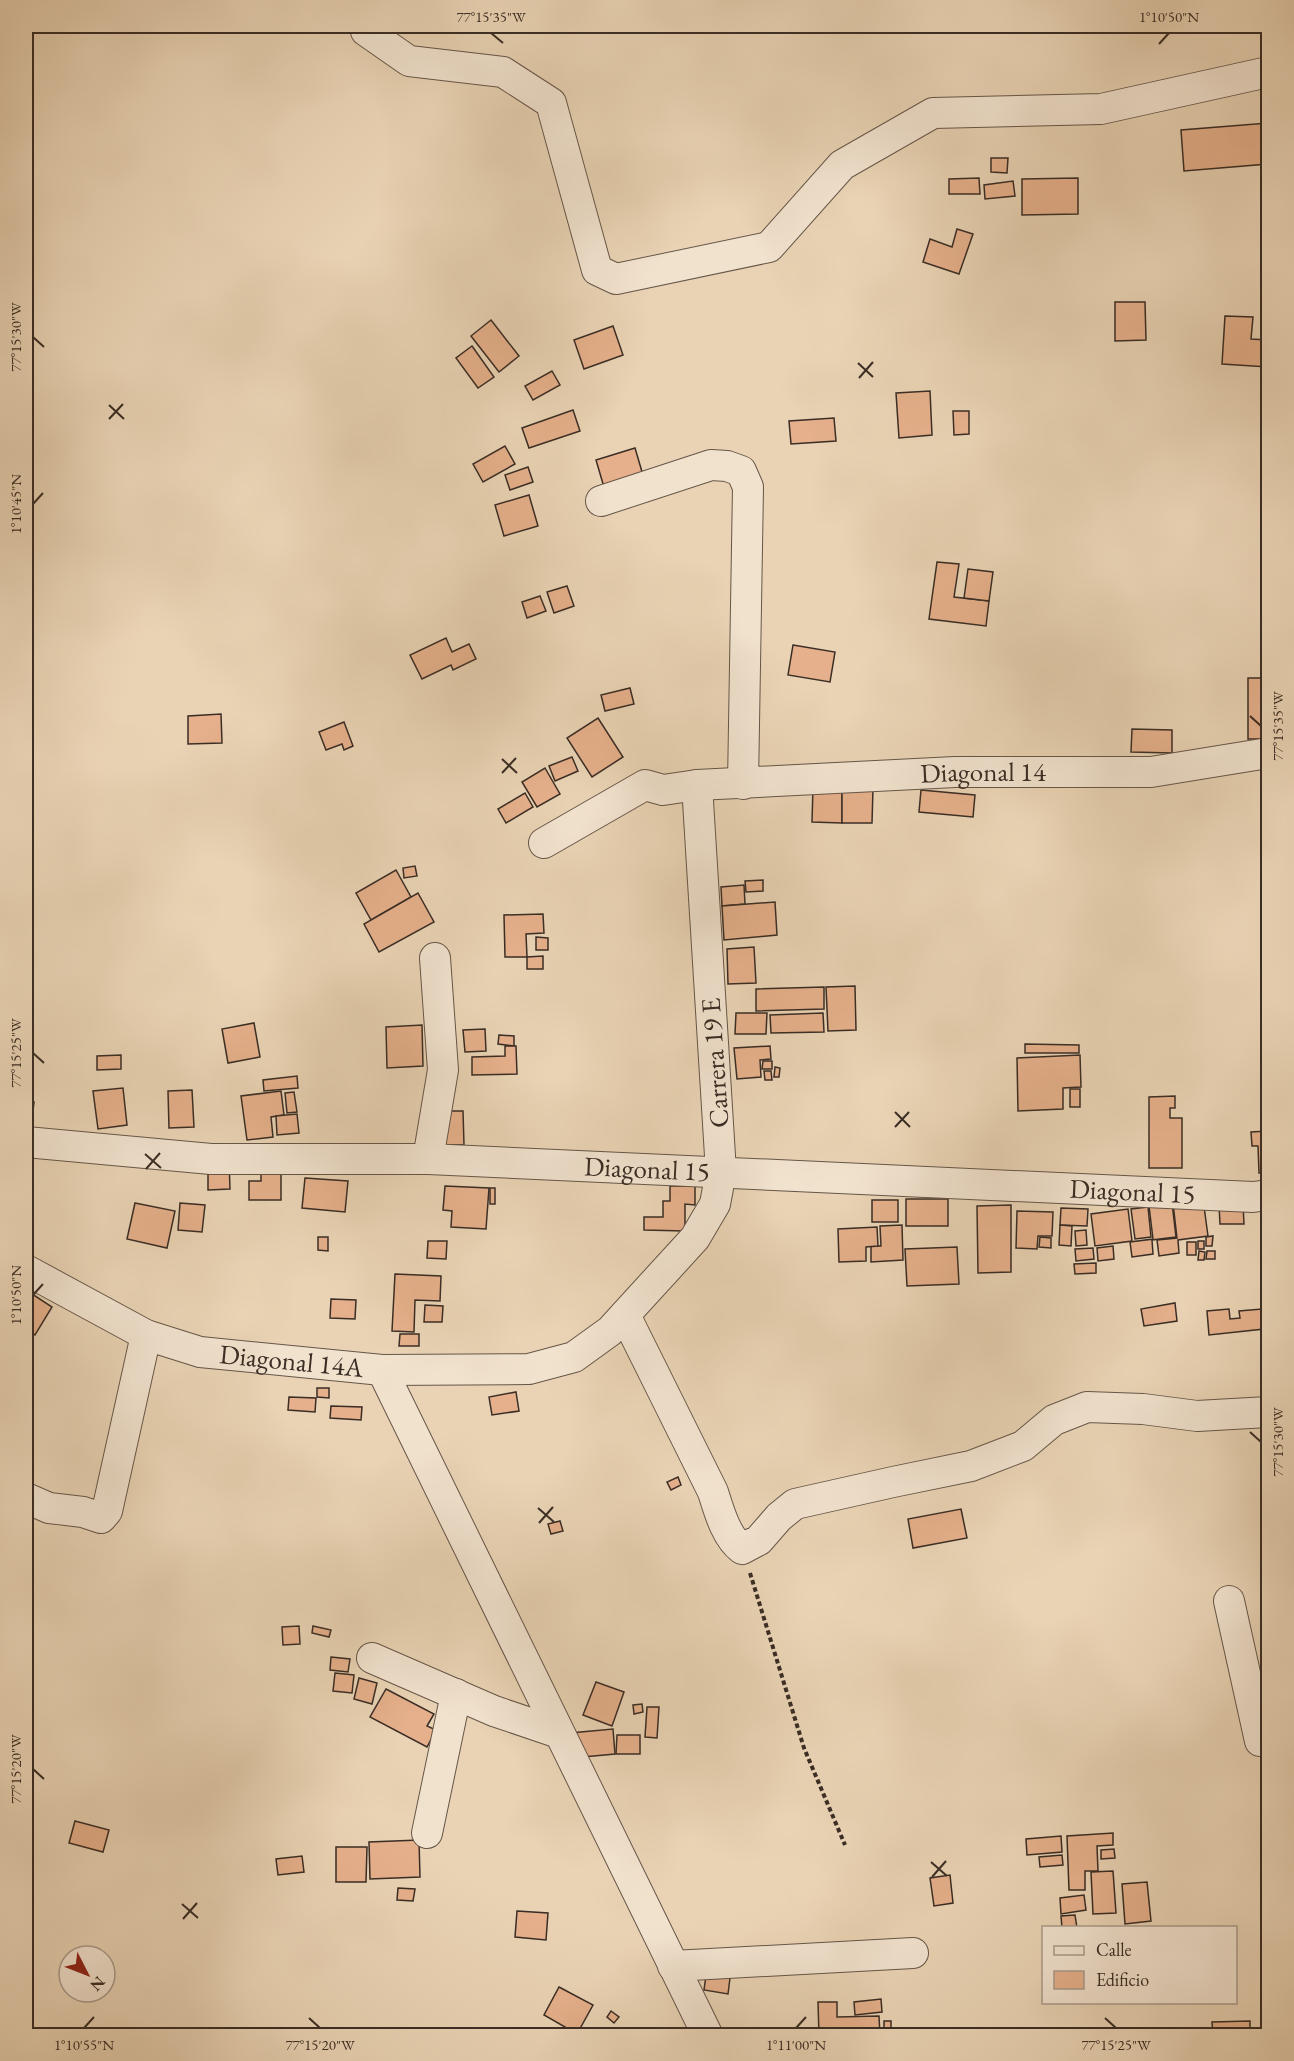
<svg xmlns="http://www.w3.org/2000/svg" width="1294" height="2061" font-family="'EB Garamond',serif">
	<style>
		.building { fill: #e5b08b; stroke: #3a2d25; stroke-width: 1.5 }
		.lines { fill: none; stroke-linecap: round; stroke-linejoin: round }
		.minor-casing { stroke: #665649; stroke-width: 32 }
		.path { stroke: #3a2d25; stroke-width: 4; stroke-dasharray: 4.5 3; stroke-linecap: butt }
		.minor { stroke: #f1e2ce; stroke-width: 30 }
		.ticks { fill: none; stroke: #3a2d25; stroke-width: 2 }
		.labels { text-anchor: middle; stroke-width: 4.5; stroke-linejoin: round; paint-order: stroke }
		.street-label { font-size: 27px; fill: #3a2d25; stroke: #f1e2ce }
		.neatline { fill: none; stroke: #3a2d25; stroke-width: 2 }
		.ticks-label { font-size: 15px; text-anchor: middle; fill: #3a2d25 }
	</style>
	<rect width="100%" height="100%" fill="#e9d3b4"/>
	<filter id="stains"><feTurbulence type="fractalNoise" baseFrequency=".00333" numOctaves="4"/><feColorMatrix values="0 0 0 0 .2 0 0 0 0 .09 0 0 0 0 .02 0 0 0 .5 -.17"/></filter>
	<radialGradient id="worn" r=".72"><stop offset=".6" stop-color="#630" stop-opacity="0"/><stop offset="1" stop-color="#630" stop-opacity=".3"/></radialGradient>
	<!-- building -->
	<g class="building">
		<path d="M 1268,123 L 1268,164 L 1184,171 L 1181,130 Z"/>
		<path d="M 991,158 L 1008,158 L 1007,173 L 991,172 Z"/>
		<path d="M 979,178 L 980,194 L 949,194 L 949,179 Z"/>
		<path d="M 1078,178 L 1078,214 L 1022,215 L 1022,179 Z"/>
		<path d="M 1013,181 L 1015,196 L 985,199 L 984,185 Z"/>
		<path d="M 957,229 L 973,234 L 959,274 L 923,262 L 930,239 L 952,247 Z"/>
		<path d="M 1115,302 L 1145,302 L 1146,340 L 1115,341 Z"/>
		<path d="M 1225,316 L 1253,317 L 1251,339 L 1268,340 L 1268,367 L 1222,364 Z"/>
		<path d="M 491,320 L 519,356 L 499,372 L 471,336 Z"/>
		<path d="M 613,326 L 623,355 L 584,369 L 574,340 Z"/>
		<path d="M 472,346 L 494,377 L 478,388 L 456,358 Z"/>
		<path d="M 552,371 L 560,385 L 533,400 L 525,386 Z"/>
		<path d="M 930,391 L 932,435 L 899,438 L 896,393 Z"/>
		<path d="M 573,410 L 580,431 L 529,448 L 522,428 Z"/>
		<path d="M 953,411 L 969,411 L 969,434 L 954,435 Z"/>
		<path d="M 834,418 L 836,441 L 791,444 L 789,421 Z"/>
		<path d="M 505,446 L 515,464 L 483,482 L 473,464 Z"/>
		<path d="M 635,448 L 645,482 L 606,494 L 596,460 Z"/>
		<path d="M 528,467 L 533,482 L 510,490 L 505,475 Z"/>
		<path d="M 529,495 L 538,526 L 504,536 L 495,505 Z"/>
		<path d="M 937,562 L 959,564 L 954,597 L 989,601 L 986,626 L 929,619 Z"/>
		<path d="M 968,569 L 993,572 L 989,601 L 964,598 Z"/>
		<path d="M 567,586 L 574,606 L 554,613 L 547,592 Z"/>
		<path d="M 540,596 L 546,611 L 527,618 L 522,602 Z"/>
		<path d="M 446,638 L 452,652 L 469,644 L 476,659 L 453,670 L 451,665 L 422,679 L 410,655 Z"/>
		<path d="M 793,645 L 835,652 L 830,682 L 788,675 Z"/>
		<path d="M 1248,678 L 1268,678 L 1268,725 L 1264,725 L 1264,739 L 1248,739 Z"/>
		<path d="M 630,688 L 634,704 L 605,711 L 601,695 Z"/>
		<path d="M 221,714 L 222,743 L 188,744 L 188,716 Z"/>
		<path d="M 598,718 L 623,757 L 592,777 L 567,738 Z"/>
		<path d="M 344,722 L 353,746 L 344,750 L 342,744 L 326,750 L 319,732 Z"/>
		<path d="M 1132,729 L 1172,730 L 1172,753 L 1131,752 Z"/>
		<path d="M 572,757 L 578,771 L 555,781 L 549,766 Z"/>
		<path d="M 545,768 L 560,794 L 537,807 L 522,782 Z"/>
		<path d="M 813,787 L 842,787 L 842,823 L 812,822 Z"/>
		<path d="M 842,787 L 873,788 L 872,823 L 842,823 Z"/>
		<path d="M 921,790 L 975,795 L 973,817 L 919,812 Z"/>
		<path d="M 525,793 L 533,807 L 506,823 L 498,809 Z"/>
		<path d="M 415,866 L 417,876 L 404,878 L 403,868 Z"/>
		<path d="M 396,870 L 411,897 L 371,920 L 356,893 Z"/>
		<path d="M 763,880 L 763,891 L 746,892 L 745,881 Z"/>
		<path d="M 744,885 L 745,904 L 722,906 L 721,887 Z"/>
		<path d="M 418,893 L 434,922 L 379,952 L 364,924 Z"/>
		<path d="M 775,902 L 777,935 L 724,940 L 722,906 Z"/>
		<path d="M 543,914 L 544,933 L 526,934 L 527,957 L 505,957 L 504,915 Z"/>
		<path d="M 536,937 L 548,938 L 548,950 L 536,950 Z"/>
		<path d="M 754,947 L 756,983 L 728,984 L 727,949 Z"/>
		<path d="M 543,956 L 543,969 L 527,969 L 527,957 Z"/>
		<path d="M 855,986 L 856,1030 L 828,1031 L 826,987 Z"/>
		<path d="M 824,987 L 824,1009 L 756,1011 L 756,989 Z"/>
		<path d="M 736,1013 L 767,1013 L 766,1034 L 735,1034 Z"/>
		<path d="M 823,1013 L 824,1032 L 771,1033 L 770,1015 Z"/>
		<path d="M 254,1023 L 260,1057 L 228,1063 L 222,1029 Z"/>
		<path d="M 422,1025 L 423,1066 L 387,1068 L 386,1027 Z"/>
		<path d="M 485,1029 L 486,1051 L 465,1052 L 463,1030 Z"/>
		<path d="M 499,1035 L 514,1036 L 514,1046 L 498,1044 Z"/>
		<path d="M 1025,1044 L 1079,1045 L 1079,1053 L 1025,1053 Z"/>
		<path d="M 505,1046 L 516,1046 L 517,1074 L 472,1075 L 472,1057 L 505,1056 Z"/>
		<path d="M 770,1046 L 771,1059 L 760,1060 L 761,1077 L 737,1079 L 734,1048 Z"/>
		<path d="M 121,1055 L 121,1069 L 97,1070 L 97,1056 Z"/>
		<path d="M 1080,1055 L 1081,1087 L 1063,1088 L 1063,1109 L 1018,1111 L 1017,1058 Z"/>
		<path d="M 763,1061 L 772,1061 L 772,1069 L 762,1069 Z"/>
		<path d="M 775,1067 L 780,1068 L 779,1077 L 774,1077 Z"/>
		<path d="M 764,1071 L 771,1071 L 772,1080 L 765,1080 Z"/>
		<path d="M 297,1076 L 298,1088 L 264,1091 L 263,1080 Z"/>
		<path d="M 123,1088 L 127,1125 L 98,1129 L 93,1091 Z"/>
		<rect x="1070" y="1089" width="10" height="18"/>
		<path d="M 192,1090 L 194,1127 L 169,1128 L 168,1091 Z"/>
		<path d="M 281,1091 L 284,1115 L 271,1117 L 273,1137 L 247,1140 L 241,1096 Z"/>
		<path d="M 294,1092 L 297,1112 L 287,1113 L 285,1093 Z"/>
		<path d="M 1175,1096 L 1175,1108 L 1170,1108 L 1170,1118 L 1182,1118 L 1182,1168 L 1149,1168 L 1149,1097 Z"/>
		<path d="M 26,1102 L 34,1102 L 31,1128 L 26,1128 Z"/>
		<path d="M 443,1111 L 463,1111 L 464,1145 L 443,1145 Z"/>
		<path d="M 297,1114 L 299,1133 L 277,1135 L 276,1116 Z"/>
		<path d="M 1268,1131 L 1268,1173 L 1259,1173 L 1258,1146 L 1252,1146 L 1251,1132 Z"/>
		<path d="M 229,1160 L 230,1189 L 208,1190 L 208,1161 Z"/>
		<path d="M 261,1161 L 281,1161 L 281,1200 L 249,1200 L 249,1181 L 261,1181 Z"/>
		<path d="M 305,1178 L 348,1181 L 345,1212 L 302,1208 Z"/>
		<path d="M 445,1186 L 489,1188 L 486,1229 L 451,1227 L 452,1211 L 443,1210 Z"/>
		<path d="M 670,1186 L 695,1186 L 695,1205 L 685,1204 L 685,1231 L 644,1230 L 644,1217 L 663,1217 L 663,1201 L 670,1201 Z"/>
		<rect x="490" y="1188" width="5" height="16"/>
		<rect x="906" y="1199" width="42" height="27"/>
		<path d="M 1203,1199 L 1208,1236 L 1178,1240 L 1179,1253 L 1159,1256 L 1157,1240 L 1177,1238 L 1173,1203 Z"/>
		<rect x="872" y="1200" width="26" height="22"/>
		<path d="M 135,1203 L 175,1211 L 167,1248 L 127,1239 Z"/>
		<path d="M 180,1203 L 205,1205 L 202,1232 L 178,1230 Z"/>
		<path d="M 1172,1203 L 1176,1237 L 1152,1240 L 1153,1254 L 1132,1257 L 1130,1242 L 1153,1239 L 1149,1206 Z"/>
		<path d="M 1243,1204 L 1244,1224 L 1220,1224 L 1219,1205 Z"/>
		<path d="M 1011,1205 L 1011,1272 L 978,1273 L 977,1206 Z"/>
		<path d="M 1148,1207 L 1151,1237 L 1135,1239 L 1131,1209 Z"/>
		<path d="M 1061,1208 L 1088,1209 L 1087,1226 L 1060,1225 Z"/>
		<path d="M 1128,1209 L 1132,1241 L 1095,1246 L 1091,1214 Z"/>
		<path d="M 1017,1211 L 1053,1212 L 1052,1236 L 1038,1236 L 1037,1249 L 1016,1248 Z"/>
		<path d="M 902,1225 L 903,1260 L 871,1262 L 871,1246 L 881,1246 L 880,1226 Z"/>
		<path d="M 1060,1225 L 1072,1226 L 1071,1246 L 1059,1245 Z"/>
		<path d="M 877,1227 L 878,1246 L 866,1247 L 866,1261 L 839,1262 L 838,1229 Z"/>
		<path d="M 1086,1230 L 1087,1245 L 1076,1246 L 1075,1231 Z"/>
		<path d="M 1213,1236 L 1212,1246 L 1206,1246 L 1206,1237 Z"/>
		<path d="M 318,1237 L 328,1237 L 328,1251 L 318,1250 Z"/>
		<path d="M 1040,1237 L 1051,1238 L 1051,1248 L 1039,1247 Z"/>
		<path d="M 428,1241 L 447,1241 L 446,1259 L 427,1258 Z"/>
		<rect x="1198" y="1241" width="6" height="8"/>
		<rect x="1187" y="1242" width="9" height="13"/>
		<path d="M 1113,1246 L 1114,1259 L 1098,1261 L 1097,1248 Z"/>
		<path d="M 957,1247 L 959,1284 L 907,1286 L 905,1249 Z"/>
		<path d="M 1093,1248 L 1094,1259 L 1076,1261 L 1075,1249 Z"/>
		<path d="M 1199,1251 L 1205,1252 L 1204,1260 L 1198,1260 Z"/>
		<path d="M 1207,1251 L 1215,1251 L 1215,1259 L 1206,1259 Z"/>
		<rect x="1262" y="1260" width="6" height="28"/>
		<path d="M 1096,1263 L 1096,1273 L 1075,1274 L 1074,1264 Z"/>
		<path d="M 395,1274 L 441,1276 L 440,1301 L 415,1300 L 414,1332 L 392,1331 Z"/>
		<path d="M 26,1290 L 52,1307 L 35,1335 L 27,1330 L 26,1332 Z"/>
		<path d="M 331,1299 L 356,1300 L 355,1319 L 330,1318 Z"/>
		<path d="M 1175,1303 L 1177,1321 L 1144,1326 L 1141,1309 Z"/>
		<path d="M 425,1305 L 443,1306 L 442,1322 L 424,1322 Z"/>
		<path d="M 1229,1309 L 1230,1319 L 1240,1318 L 1239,1311 L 1262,1309 L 1264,1329 L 1209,1335 L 1207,1311 Z"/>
		<path d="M 400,1334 L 419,1334 L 419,1346 L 399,1346 Z"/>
		<path d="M 317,1388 L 329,1388 L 329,1398 L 317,1397 Z"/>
		<path d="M 516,1392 L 519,1411 L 492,1415 L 489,1397 Z"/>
		<path d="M 289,1397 L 316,1398 L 315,1412 L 288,1410 Z"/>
		<path d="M 331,1406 L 362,1407 L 361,1420 L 330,1418 Z"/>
		<path d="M 678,1477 L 681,1485 L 671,1490 L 667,1482 Z"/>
		<path d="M 961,1509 L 967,1538 L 913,1548 L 908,1519 Z"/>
		<path d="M 560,1521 L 563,1531 L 551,1534 L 548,1524 Z"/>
		<path d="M 299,1626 L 300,1644 L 283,1645 L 282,1627 Z"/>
		<path d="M 313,1626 L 331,1630 L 329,1637 L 312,1633 Z"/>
		<path d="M 331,1657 L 350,1659 L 348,1672 L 330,1670 Z"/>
		<path d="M 335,1673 L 354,1675 L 352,1693 L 333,1691 Z"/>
		<path d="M 359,1678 L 377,1683 L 372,1704 L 354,1699 Z"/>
		<path d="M 596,1682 L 624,1692 L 612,1726 L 583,1715 Z"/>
		<path d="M 386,1689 L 434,1714 L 427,1726 L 436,1730 L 427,1747 L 370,1717 Z"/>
		<path d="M 642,1704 L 643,1712 L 634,1714 L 633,1705 Z"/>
		<path d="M 647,1707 L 659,1707 L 657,1738 L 645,1737 Z"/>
		<path d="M 613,1729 L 615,1754 L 572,1758 L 570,1733 Z"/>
		<path d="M 617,1735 L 640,1735 L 640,1754 L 616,1754 Z"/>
		<path d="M 75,1821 L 109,1830 L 103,1852 L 69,1843 Z"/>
		<path d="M 1113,1833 L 1113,1845 L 1097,1846 L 1098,1871 L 1085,1871 L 1085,1890 L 1069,1890 L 1067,1836 Z"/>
		<path d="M 1061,1836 L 1062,1852 L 1027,1855 L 1026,1839 Z"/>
		<path d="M 419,1840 L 420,1877 L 370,1879 L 369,1842 Z"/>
		<path d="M 336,1847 L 367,1847 L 366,1882 L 336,1882 Z"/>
		<path d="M 1114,1849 L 1115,1858 L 1101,1859 L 1101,1850 Z"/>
		<path d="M 1062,1855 L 1063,1865 L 1040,1867 L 1039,1857 Z"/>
		<path d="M 302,1856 L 304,1872 L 278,1875 L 276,1859 Z"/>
		<path d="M 1113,1871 L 1116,1913 L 1093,1914 L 1091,1872 Z"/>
		<path d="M 950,1875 L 953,1903 L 934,1906 L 930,1878 Z"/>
		<path d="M 1147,1882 L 1151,1921 L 1125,1924 L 1122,1884 Z"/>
		<path d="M 398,1888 L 415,1889 L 413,1901 L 397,1900 Z"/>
		<path d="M 1084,1895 L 1086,1910 L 1061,1914 L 1060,1898 Z"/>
		<path d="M 517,1911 L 548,1913 L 546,1940 L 515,1937 Z"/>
		<path d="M 1075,1915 L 1077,1928 L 1062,1928 L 1061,1916 Z"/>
		<path d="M 707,1968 L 731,1970 L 728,1994 L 704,1990 Z"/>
		<path d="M 559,1987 L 593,2005 L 577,2034 L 544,2015 Z"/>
		<path d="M 881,1999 L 882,2012 L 855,2015 L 854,2002 Z"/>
		<path d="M 818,2002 L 837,2002 L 837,2017 L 879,2016 L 880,2036 L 819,2036 Z"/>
		<path d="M 611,2011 L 619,2017 L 614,2023 L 607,2017 Z"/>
		<rect x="884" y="2021" width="7" height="15"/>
		<path d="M 1250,2021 L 1250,2036 L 1213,2036 L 1212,2022 Z"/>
		<path d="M 599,2029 L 606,2036 L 593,2036 Z"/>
	</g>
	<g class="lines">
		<!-- minor casing -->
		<g class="minor-casing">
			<g id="minor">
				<path d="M 366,26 L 366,31 L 409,61 L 503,72 L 551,103 L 597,270 L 616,279 L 769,247 L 842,165 L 933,113 L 1101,109 L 1268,72"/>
				<path d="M 601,501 L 711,465 L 727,466 L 741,471 L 748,487 L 743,784"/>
				<path id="s1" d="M 544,843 L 645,785 L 663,790 L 697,785 L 955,772 L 1151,772 L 1268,753"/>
				<path id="s2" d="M 26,1142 L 211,1159 L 428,1159 L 1253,1197 L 1268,1195"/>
				<path d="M 428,1159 L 443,1070 L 435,958"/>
				<path id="s3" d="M 26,1270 L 146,1335 L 200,1352 L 382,1370 L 529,1369 L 574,1357 L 610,1331 L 695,1238 L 715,1204 L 721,1172 L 697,785"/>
				<path d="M 625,1315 L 713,1492 C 719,1511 726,1537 742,1549 L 759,1540 L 779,1517 L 795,1504 L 893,1482 L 971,1466 L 1023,1446 L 1054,1420 L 1087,1407 L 1143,1409 L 1197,1416 L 1268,1412"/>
				<path d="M 382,1370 L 708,2036"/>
				<path d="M 26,1498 L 49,1508 L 83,1512 L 101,1518 L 107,1511 L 146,1335"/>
				<path d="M 1229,1601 L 1260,1741 L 1268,1741"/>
				<path d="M 372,1658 L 494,1711 L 559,1733"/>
				<path d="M 427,1833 L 456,1694"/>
				<path d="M 673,1966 L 913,1953"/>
			</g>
		</g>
		<!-- path -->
		<path class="path" d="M 750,1573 L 804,1748 L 845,1845"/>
		<!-- minor -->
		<use href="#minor" class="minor"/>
	</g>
	<!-- ticks -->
	<path class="ticks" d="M 491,33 L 503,43M 1159,44 L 1169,33M 33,337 L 44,347M 858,363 L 873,377M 859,378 L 873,362M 109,405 L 124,419M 109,419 L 123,404M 33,504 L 43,493M 1250,716 L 1261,726M 502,759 L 517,773M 502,773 L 516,758M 33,1053 L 44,1063M 895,1112 L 910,1127M 895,1127 L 909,1112M 145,1154 L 161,1168M 146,1169 L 160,1153M 33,1295 L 43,1284M 1250,1432 L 1261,1442M 538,1508 L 554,1522M 539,1523 L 553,1507M 33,1769 L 44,1779M 931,1862 L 947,1876M 932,1877 L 946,1861M 182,1904 L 198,1918M 183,1919 L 197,1903M 309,2018 L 320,2028M 1105,2018 L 1116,2028M 84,2028 L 94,2017M 796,2028 L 806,2017"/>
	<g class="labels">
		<!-- street labels -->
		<g class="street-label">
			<text dy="9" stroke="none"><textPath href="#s1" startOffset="456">Diagonal 14</textPath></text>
			<text transform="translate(715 1063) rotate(-94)" y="9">Carrera 19 E</text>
			<text dy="9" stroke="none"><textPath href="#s2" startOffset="622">Diagonal 15</textPath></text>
			<text dy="9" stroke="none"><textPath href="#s2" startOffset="1108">Diagonal 15</textPath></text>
			<text dy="9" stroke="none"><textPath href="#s3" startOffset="285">Diagonal 14A</textPath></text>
		</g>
	</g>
	<!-- margin -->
	<rect width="1294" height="2061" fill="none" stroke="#e9d3b4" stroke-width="66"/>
	<!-- legend -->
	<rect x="1042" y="1926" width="195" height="78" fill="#f1e2ce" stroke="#a89a8a" stroke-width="1.5"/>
	<rect x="1054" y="1946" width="30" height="9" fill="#f1e2ce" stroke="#a89a8a" stroke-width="1.5"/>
	<text x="1096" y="1956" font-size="18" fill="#3a2d25">Calle</text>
	<rect x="1054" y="1971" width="30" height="18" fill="#e5b08b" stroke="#a89a8a" stroke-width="1.5"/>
	<text x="1096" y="1986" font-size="18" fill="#3a2d25">Edificio</text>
	<!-- north arrow -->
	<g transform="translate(87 1974) rotate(132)"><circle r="28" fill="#f1e2ce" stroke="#a89a8a" stroke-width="1.5"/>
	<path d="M0-4.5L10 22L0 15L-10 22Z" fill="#8f2418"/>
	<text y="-9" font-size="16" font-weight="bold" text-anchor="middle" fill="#3a2d25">N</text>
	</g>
	<rect x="33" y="33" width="1228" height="1995" class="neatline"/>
	<g class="ticks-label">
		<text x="491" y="22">77°15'35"W</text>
		<text x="1169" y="22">1°10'50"N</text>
		<text transform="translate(16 337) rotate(-90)" y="5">77°15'30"W</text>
		<text transform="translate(16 504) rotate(-90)" y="5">1°10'45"N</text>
		<text transform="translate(1278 726) rotate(-90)" y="5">77°15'35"W</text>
		<text transform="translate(16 1053) rotate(-90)" y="5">77°15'25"W</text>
		<text transform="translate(16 1295) rotate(-90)" y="5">1°10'50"N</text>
		<text transform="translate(1278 1442) rotate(-90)" y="5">77°15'30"W</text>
		<text transform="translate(16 1769) rotate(-90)" y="5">77°15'20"W</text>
		<text x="84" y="2050">1°10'55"N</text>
		<text x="320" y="2050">77°15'20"W</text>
		<text x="796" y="2050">1°11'00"N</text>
		<text x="1116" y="2050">77°15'25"W</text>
	</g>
	<rect width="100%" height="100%" filter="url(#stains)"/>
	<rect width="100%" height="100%" fill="url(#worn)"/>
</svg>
